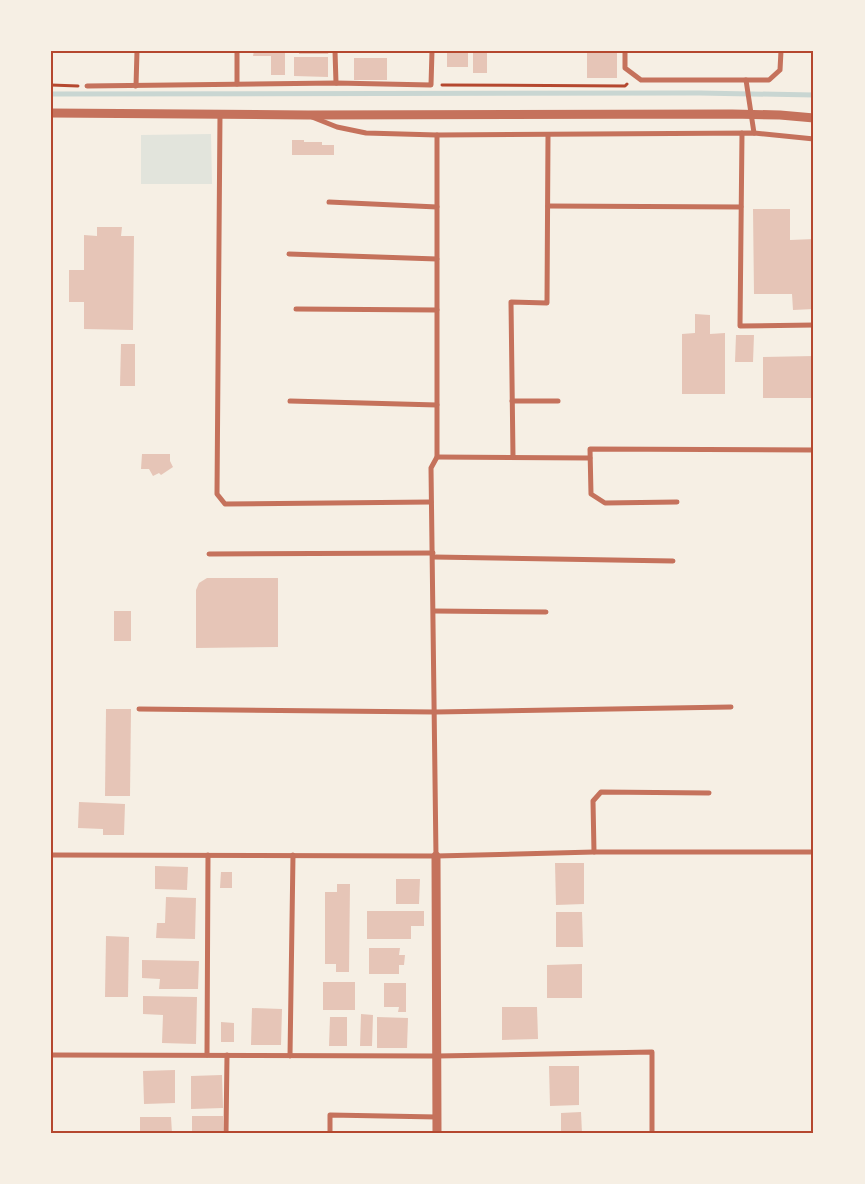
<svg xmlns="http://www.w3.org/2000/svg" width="865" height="1184" font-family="'Space Grotesk',sans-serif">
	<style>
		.green { fill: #e2e4dc }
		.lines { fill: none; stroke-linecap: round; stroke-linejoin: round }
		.stream { stroke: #c9d6d2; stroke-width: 5 }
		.building { fill: #e6c5b7 }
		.path { stroke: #b5482f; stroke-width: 3 }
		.minor { stroke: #c5725c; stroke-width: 5 }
		.tertiary { stroke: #c5725c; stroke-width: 9 }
		.neatline { fill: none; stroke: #b5482f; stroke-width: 2 }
	</style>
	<rect width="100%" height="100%" fill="#f6efe4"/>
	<!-- green -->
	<path class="green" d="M 211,134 L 212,184 L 141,184 L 141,135 Z"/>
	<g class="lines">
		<!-- stream -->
		<path class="stream" d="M 51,94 L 699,93 L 814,95"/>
	</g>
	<!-- building -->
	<g class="building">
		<path d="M 254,51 L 285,51 L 285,75 L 271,75 L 271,56 L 253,56 Z"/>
		<path d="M 299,51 L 329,51 L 328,54 L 299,54 Z"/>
		<rect x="447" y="51" width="21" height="16"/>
		<rect x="587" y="51" width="30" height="27"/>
		<rect x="473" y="53" width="14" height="20"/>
		<path d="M 294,57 L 328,57 L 328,77 L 294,76 Z"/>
		<rect x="354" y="58" width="33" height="22"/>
		<path d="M 292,140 L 304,140 L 304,142 L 322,142 L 322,145 L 334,145 L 334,155 L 292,155 Z"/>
		<path d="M 753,209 L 790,209 L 790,240 L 814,239 L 814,309 L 793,310 L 792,294 L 754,294 Z"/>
		<path d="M 97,227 L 122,227 L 121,236 L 134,236 L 133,330 L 84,329 L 84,302 L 69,302 L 69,270 L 84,270 L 84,235 L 97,236 Z"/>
		<path d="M 695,314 L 710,315 L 710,334 L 725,333 L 725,394 L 682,394 L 682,334 L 695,333 Z"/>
		<path d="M 736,335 L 754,335 L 753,362 L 735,362 Z"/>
		<path d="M 121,344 L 135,344 L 135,386 L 120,386 Z"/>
		<path d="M 814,356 L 814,398 L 763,398 L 763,357 Z"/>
		<path d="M 142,454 L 170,454 L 170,461 L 173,467 L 161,475 L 159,473 L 153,476 L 149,469 L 141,469 Z"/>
		<path d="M 207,578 L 278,578 L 278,647 L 196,648 L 196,590 L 199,583 Z"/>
		<rect x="114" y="611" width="17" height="30"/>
		<path d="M 106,709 L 131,709 L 130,796 L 105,796 Z"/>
		<path d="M 79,802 L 125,804 L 124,835 L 103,835 L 103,829 L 78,828 Z"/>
		<path d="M 555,863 L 584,863 L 584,904 L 556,905 Z"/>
		<path d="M 155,866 L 188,867 L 187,890 L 155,889 Z"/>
		<path d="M 221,872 L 232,872 L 232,888 L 220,888 Z"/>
		<path d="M 396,879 L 420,879 L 419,904 L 396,904 Z"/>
		<path d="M 337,884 L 350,884 L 349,972 L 336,972 L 336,964 L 325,964 L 325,892 L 337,892 Z"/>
		<path d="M 166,897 L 196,898 L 195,939 L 156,938 L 157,923 L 165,923 Z"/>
		<path d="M 367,911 L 424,911 L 424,926 L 411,926 L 411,939 L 367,939 Z"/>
		<path d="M 556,912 L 582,912 L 583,947 L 556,947 Z"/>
		<path d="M 106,936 L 129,937 L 128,997 L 105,997 Z"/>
		<path d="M 369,948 L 400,948 L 399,955 L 405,955 L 404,965 L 399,965 L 399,974 L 369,974 Z"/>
		<path d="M 142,960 L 199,961 L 198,989 L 159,989 L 160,979 L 142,978 Z"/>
		<path d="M 582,964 L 582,998 L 547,998 L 547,965 Z"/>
		<rect x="323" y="982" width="32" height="28"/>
		<path d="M 384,983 L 406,983 L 406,1012 L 398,1012 L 399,1007 L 384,1007 Z"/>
		<path d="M 143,996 L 197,997 L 196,1044 L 162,1043 L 163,1015 L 143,1014 Z"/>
		<path d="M 502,1007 L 537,1007 L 538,1039 L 502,1040 Z"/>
		<path d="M 252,1008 L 282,1009 L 281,1045 L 251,1045 Z"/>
		<path d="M 361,1014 L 373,1015 L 372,1046 L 360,1046 Z"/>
		<path d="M 330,1017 L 347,1017 L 347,1046 L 329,1046 Z"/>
		<path d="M 377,1017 L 408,1018 L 407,1048 L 377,1048 Z"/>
		<path d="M 221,1022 L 234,1023 L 234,1042 L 221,1042 Z"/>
		<path d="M 549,1066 L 579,1066 L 579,1105 L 550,1106 Z"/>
		<path d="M 175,1070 L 175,1103 L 144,1104 L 143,1071 Z"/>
		<path d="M 222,1075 L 223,1108 L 191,1109 L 191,1076 Z"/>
		<path d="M 581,1112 L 582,1133 L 561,1133 L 561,1113 Z"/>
		<rect x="192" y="1116" width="31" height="17"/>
		<path d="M 140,1117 L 171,1117 L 172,1133 L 140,1133 Z"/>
	</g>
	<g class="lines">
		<!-- path -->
		<g class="path">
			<path d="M 51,85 L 78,86"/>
			<path d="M 442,85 L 625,86 L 627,84"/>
		</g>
		<!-- minor -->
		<g class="minor">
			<path d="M 335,51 L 336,83"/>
			<path d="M 625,51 L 625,68 L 641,80 L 769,80 L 780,70 L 781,51"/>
			<path d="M 746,80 L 754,133"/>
			<path d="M 237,84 L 237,51"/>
			<path d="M 87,86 L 336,83 L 431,85 L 432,51"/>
			<path d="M 136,86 L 137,51"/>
			<path d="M 220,114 L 217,494 L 225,504 L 431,502"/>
			<path d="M 312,117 L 337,127 L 366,133 L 437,135 L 754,133 L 814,139"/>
			<path d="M 742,133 L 740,326 L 814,325"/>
			<path d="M 329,202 L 437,207"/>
			<path d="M 548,206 L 741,207"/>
			<path d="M 289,254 L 437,259"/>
			<path d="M 296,309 L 437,310"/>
			<path d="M 290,401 L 437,405"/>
			<path d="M 512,401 L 558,401"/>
			<path d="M 437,457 L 590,458"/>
			<path d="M 513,457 L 511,302 L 547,303 L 548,135"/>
			<path d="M 677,502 L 605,503 L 591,494 L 590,449 L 814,450"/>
			<path d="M 209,554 L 433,553"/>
			<path d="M 434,557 L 673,561"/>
			<path d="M 434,611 L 546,612"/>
			<path d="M 139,709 L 435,712 L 731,707"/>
			<path d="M 594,852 L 593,801 L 601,792 L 709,793"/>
			<path d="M 51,855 L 436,856 L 594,852 L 814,852"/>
			<path d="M 436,856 L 431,468 L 437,457 L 437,135"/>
			<path d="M 51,1055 L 437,1056 L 652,1052 L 652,1133"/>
			<path d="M 207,1055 L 208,855"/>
			<path d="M 290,1056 L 293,855"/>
			<path d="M 226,1133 L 227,1055"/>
			<path d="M 330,1133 L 330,1115 L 437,1117"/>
		</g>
		<!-- tertiary -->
		<g class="tertiary">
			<path d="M 51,113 L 308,115 L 732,114 L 780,115 L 814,118"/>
			<path d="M 436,856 L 437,1133"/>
		</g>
	</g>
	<!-- border -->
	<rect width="865" height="1184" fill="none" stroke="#f6efe4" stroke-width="105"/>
	<rect x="52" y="52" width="760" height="1080" class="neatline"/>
</svg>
